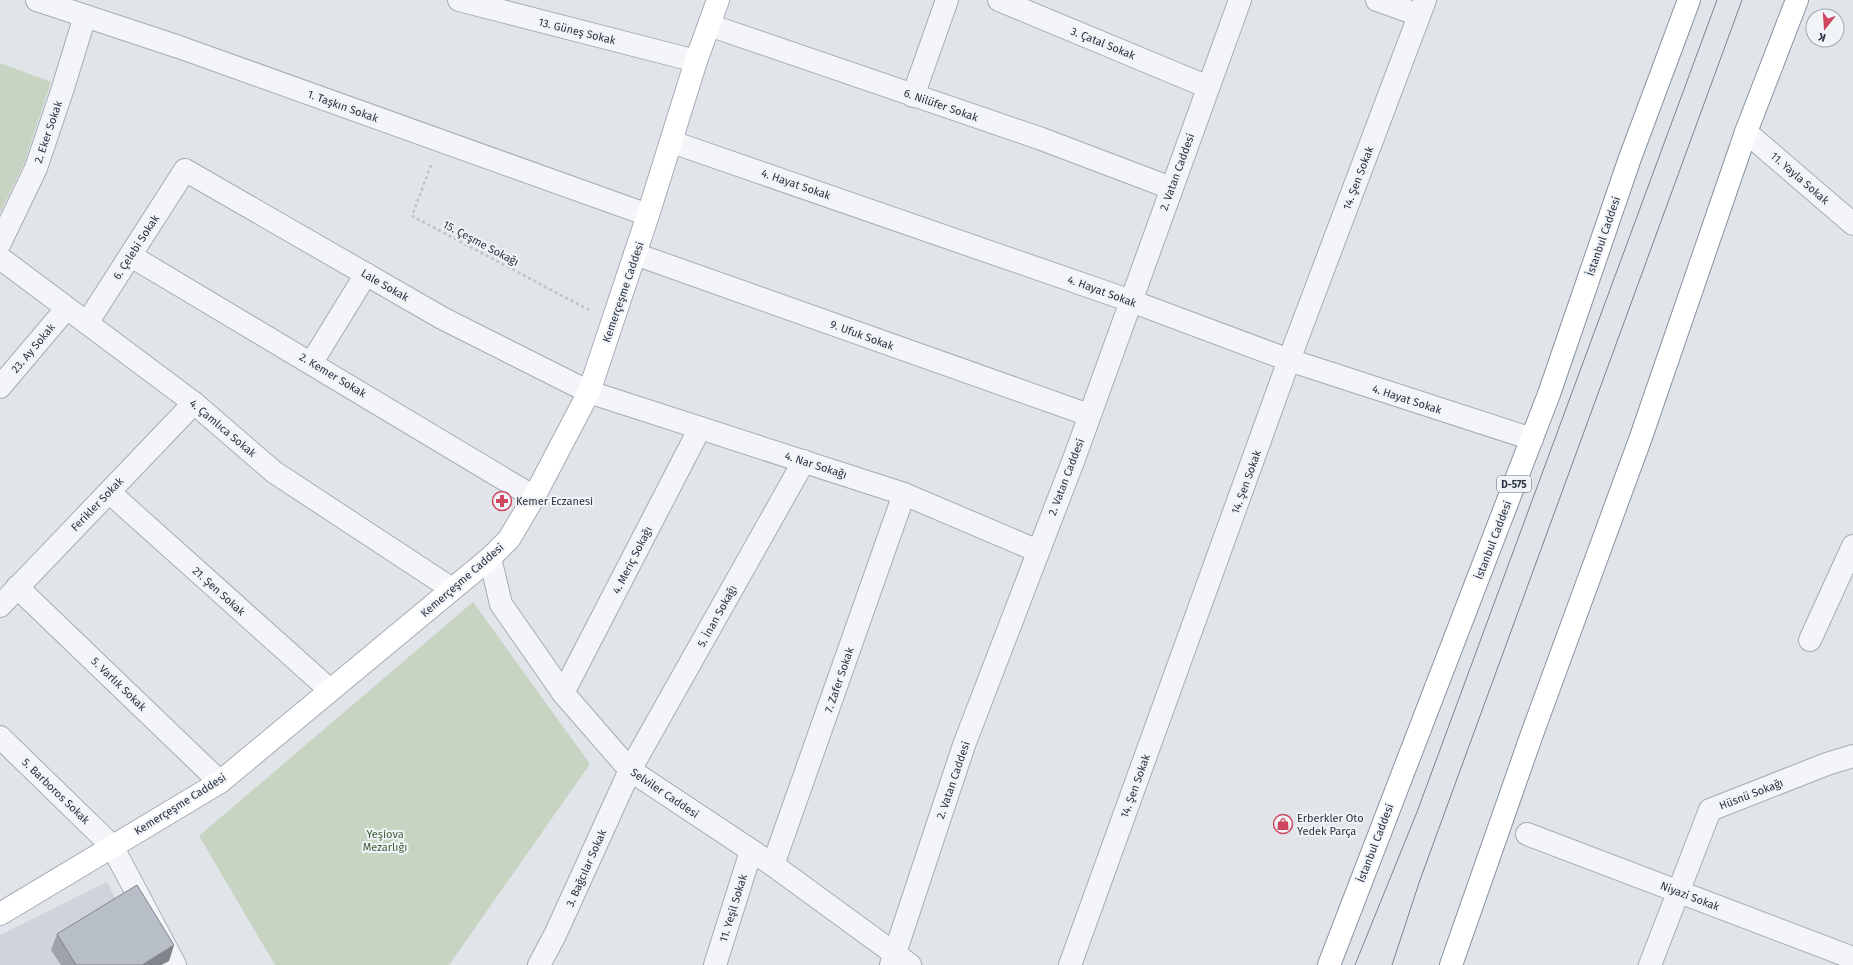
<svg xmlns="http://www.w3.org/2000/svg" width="1853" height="965" font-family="'Fira Sans',sans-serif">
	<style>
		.built { fill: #cfd4dc }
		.green { fill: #c7d4c2 }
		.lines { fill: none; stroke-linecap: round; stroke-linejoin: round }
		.minor-casing { stroke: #a6acb4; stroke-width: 24 }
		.tertiary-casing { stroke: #a6acb4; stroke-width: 24 }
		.secondary-casing { stroke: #a6acb4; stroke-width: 24 }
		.trunk-casing { stroke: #8893a0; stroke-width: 24 }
		.path { stroke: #bfc3c9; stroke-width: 2.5; stroke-dasharray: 3 3; stroke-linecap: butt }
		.minor { stroke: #f4f5f8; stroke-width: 22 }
		.tertiary { stroke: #f4f5f8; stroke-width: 22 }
		.secondary { stroke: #fff; stroke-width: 22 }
		.trunk { stroke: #fff; stroke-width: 22 }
		.tram { stroke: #7a8593; stroke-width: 1 }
		.wall { fill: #9ea3ab }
		.shaded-wall { fill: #81858b }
		.building { fill: #b8bec7; stroke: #81858b }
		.labels { text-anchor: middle; stroke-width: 4; stroke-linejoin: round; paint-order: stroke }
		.shield { fill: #f1f4f7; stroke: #656d78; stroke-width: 1 }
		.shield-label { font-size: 10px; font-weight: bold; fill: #293342 }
		.street-label { font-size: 11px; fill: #293342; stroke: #f1f4f7 }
		.poi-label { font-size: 11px; fill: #293342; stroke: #f1f4f7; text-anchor: start }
		.park-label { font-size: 11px; fill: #3f5d36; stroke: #f1f4f7 }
	</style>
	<rect width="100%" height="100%" fill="#e1e5ea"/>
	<!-- built -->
	<path class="built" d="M 107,882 L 150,965 L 0,965 L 0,935 Z"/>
	<!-- green -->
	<g class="green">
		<path d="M 0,63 L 51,82 L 25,161 L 0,213 Z"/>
		<path d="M 473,602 L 590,764 L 449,965 L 275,965 L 199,836 Z"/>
	</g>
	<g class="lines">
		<!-- minor casing -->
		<g class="minor-casing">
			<g id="minor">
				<path d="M 37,0 L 179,47 L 648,215"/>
				<path d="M 459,0 L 696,61"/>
				<path d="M 999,0 L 1208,87"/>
				<path d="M 1377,0 L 1419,15"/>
				<path d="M 709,25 L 1039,138 L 1171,188"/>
				<path d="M 913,96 L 947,0"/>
				<path d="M 1746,132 L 1853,224"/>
				<path d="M 672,142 L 1131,301 L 1289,360 L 1532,439"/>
				<path d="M 0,243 L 36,168 L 63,88 L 85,16"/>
				<path d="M 635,254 L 1089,415"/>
				<path d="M 131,256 L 534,497"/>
				<path d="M 0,258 L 194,403 L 274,472 L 452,589"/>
				<path d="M 87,323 L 185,170 L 442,318 L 589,392 L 904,494 L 1038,551"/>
				<path d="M 312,362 L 366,274"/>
				<path d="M 0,387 L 66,309"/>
				<path d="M 109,492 L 330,690"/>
				<path d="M 17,587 L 220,782"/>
				<path d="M 0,606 L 194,403"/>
				<path d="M 1810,640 L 1853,546"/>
				<path d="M 563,693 L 700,428"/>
				<path d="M 0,737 L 112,846 L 175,965"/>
				<path d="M 1527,834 L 1853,958"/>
				<path d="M 773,865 L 904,494"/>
				<path d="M 539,965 L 555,935 L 630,770 L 804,461"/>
				<path d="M 715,965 L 751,851"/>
				<path d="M 891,965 L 964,745 L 1074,459 L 1240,0"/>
				<path d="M 1070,965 L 1289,360 L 1425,0"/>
				<path d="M 1650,965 L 1710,810 L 1827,764 L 1853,756"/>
			</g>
		</g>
		<!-- tertiary casing -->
		<g class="tertiary-casing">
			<path id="tertiary" d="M 490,558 L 501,604 L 563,693 L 630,770 L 773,865 L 910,965"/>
		</g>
		<!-- secondary casing -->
		<g class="secondary-casing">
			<path id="secondary" d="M 0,914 L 220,782 L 490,558 L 509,539 L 534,497 L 589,392 L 648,215 L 696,61 L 718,0"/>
		</g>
		<!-- trunk casing -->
		<g class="trunk-casing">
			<g id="trunk">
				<path d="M 1329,965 L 1549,394 L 1630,158 L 1689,0"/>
				<path d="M 1451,965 L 1532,734 L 1641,437 L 1746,132 L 1797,0"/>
			</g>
		</g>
		<!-- path -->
		<path class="path" d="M 431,165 L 412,216 L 589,310"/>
		<!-- minor -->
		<use href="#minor" class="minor"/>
		<!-- tertiary -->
		<use href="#tertiary" class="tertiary"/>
		<!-- secondary -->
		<use href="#secondary" class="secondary"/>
		<!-- trunk -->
		<use href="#trunk" class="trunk"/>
		<!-- tram -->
		<g class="tram">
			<path d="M 1355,965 L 1417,812 L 1717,0"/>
			<path d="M 1392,965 L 1420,880 L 1742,0"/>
		</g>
	</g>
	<!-- wall -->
	<path class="wall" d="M 57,934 L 174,945 L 169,961 L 161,965 L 61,965 L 51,950 Z"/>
	<!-- shaded-wall -->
	<path class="shaded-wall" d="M 174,945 L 169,961 L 161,965 L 142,965 Z"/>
	<!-- building -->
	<path class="building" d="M 137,885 L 174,945 L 142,965 L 76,965 L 57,934 Z"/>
	<!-- icons -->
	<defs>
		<g id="pharmacy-ring" transform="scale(1)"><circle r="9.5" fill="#f1f4f7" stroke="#cf4660" stroke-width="1.5"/><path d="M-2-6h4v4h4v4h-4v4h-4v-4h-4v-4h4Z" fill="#cf4660"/></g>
		<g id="shop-ring" transform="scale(1)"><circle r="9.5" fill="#f1f4f7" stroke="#cf4660" stroke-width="1.5"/><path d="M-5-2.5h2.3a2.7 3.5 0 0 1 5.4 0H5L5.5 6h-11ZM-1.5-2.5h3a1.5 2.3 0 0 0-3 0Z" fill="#cf4660"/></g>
	</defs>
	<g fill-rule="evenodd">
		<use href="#pharmacy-ring" x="502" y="501"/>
		<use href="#shop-ring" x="1283" y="824"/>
	</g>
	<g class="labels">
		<!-- shield labels -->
		<rect class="shield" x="1497" y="476" width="34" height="16" rx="3"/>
		<g class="shield-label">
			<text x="1514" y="488">D-575</text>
		</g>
		<!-- street labels -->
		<g class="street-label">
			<text transform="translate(577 31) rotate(14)" y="4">13. Güneş Sokak</text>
			<text transform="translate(1103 43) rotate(22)" y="4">3. Çatal Sokak</text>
			<text transform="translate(941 105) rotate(19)" y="4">6. Nilüfer Sokak</text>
			<text transform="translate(343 106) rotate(20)" y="4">1. Taşkın Sokak</text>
			<text transform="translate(48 132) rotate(-71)" y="4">2. Eker Sokak</text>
			<text transform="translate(1177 172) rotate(-70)" y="4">2. Vatan Caddesi</text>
			<text transform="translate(1358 178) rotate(-69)" y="4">14. Şen Sokak</text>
			<text transform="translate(1800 178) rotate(41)" y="4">11. Yayla Sokak</text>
			<text transform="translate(796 184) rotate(19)" y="4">4. Hayat Sokak</text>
			<text transform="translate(1603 236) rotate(-71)" y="4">İstanbul Caddesi</text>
			<text transform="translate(481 243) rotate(28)" y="4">15. Çeşme Sokağı</text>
			<text transform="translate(136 247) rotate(-57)" y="4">6. Çelebi Sokak</text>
			<text transform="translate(385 285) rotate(30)" y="4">Lale Sokak</text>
			<text transform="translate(1102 291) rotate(20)" y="4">4. Hayat Sokak</text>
			<text transform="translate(623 292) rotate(-71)" y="4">Kemerçeşme Caddesi</text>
			<text transform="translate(862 335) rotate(20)" y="4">9. Ufuk Sokak</text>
			<text transform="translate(33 348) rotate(-50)" y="4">23. Ay Sokak</text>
			<text transform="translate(333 375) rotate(31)" y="4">2. Kemer Sokak</text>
			<text transform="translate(1407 399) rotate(18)" y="4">4. Hayat Sokak</text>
			<text transform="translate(223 428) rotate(40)" y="4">4. Çamlıca Sokak</text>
			<text transform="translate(816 465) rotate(18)" y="4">4. Nar Sokağı</text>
			<text transform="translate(1066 477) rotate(-69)" y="4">2. Vatan Caddesi</text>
			<text transform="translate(1246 482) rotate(-70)" y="4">14. Şen Sokak</text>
			<text transform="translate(97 504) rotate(-46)" y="4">Ferikler Sokak</text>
			<text transform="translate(1493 540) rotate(-69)" y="4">İstanbul Caddesi</text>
			<text transform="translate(632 560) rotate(-63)" y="4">4. Meriç Sokağı</text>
			<text transform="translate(462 580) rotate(-41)" y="4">Kemerçeşme Caddesi</text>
			<text transform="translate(219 591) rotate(42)" y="4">21. Şen Sokak</text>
			<text transform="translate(717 616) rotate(-61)" y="4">5. İnan Sokağı</text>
			<text transform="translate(839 680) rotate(-71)" y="4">7. Zafer Sokak</text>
			<text transform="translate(119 684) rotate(44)" y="4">5. Varlık Sokak</text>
			<text transform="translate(953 780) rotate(-71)" y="4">2. Vatan Caddesi</text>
			<text transform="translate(1135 786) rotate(-70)" y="4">14. Şen Sokak</text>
			<text transform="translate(56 791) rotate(44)" y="4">5. Barboros Sokak</text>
			<text transform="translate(665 793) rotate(34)" y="4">Selviler Caddesi</text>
			<text transform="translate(1751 794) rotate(-21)" y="4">Hüsnü Sokağı</text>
			<text transform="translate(180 804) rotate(-32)" y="4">Kemerçeşme Caddesi</text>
			<text transform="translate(1375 843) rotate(-69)" y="4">İstanbul Caddesi</text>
			<text transform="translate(586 868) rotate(-66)" y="4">3. Bağcılar Sokak</text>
			<text transform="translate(1690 896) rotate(21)" y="4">Niyazi Sokak</text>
			<text transform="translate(733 908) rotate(-73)" y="4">11. Yeşil Sokak</text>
		</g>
		<!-- poi labels -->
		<g class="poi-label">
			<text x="516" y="505">Kemer Eczanesi</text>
			<text x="1297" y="822">Erberkler Oto<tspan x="1297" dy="13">Yedek Parça</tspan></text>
		</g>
		<!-- park labels -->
		<g class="park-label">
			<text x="385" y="838">Yeşiova<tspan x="385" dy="13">Mezarlığı</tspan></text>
		</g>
	</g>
	<!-- north arrow -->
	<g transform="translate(1825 28) rotate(197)"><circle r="19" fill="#f1f4f7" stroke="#a1a7af"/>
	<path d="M0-3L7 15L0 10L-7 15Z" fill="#cf4660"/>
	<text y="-6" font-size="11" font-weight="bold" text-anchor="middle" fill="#293342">K</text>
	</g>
</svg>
